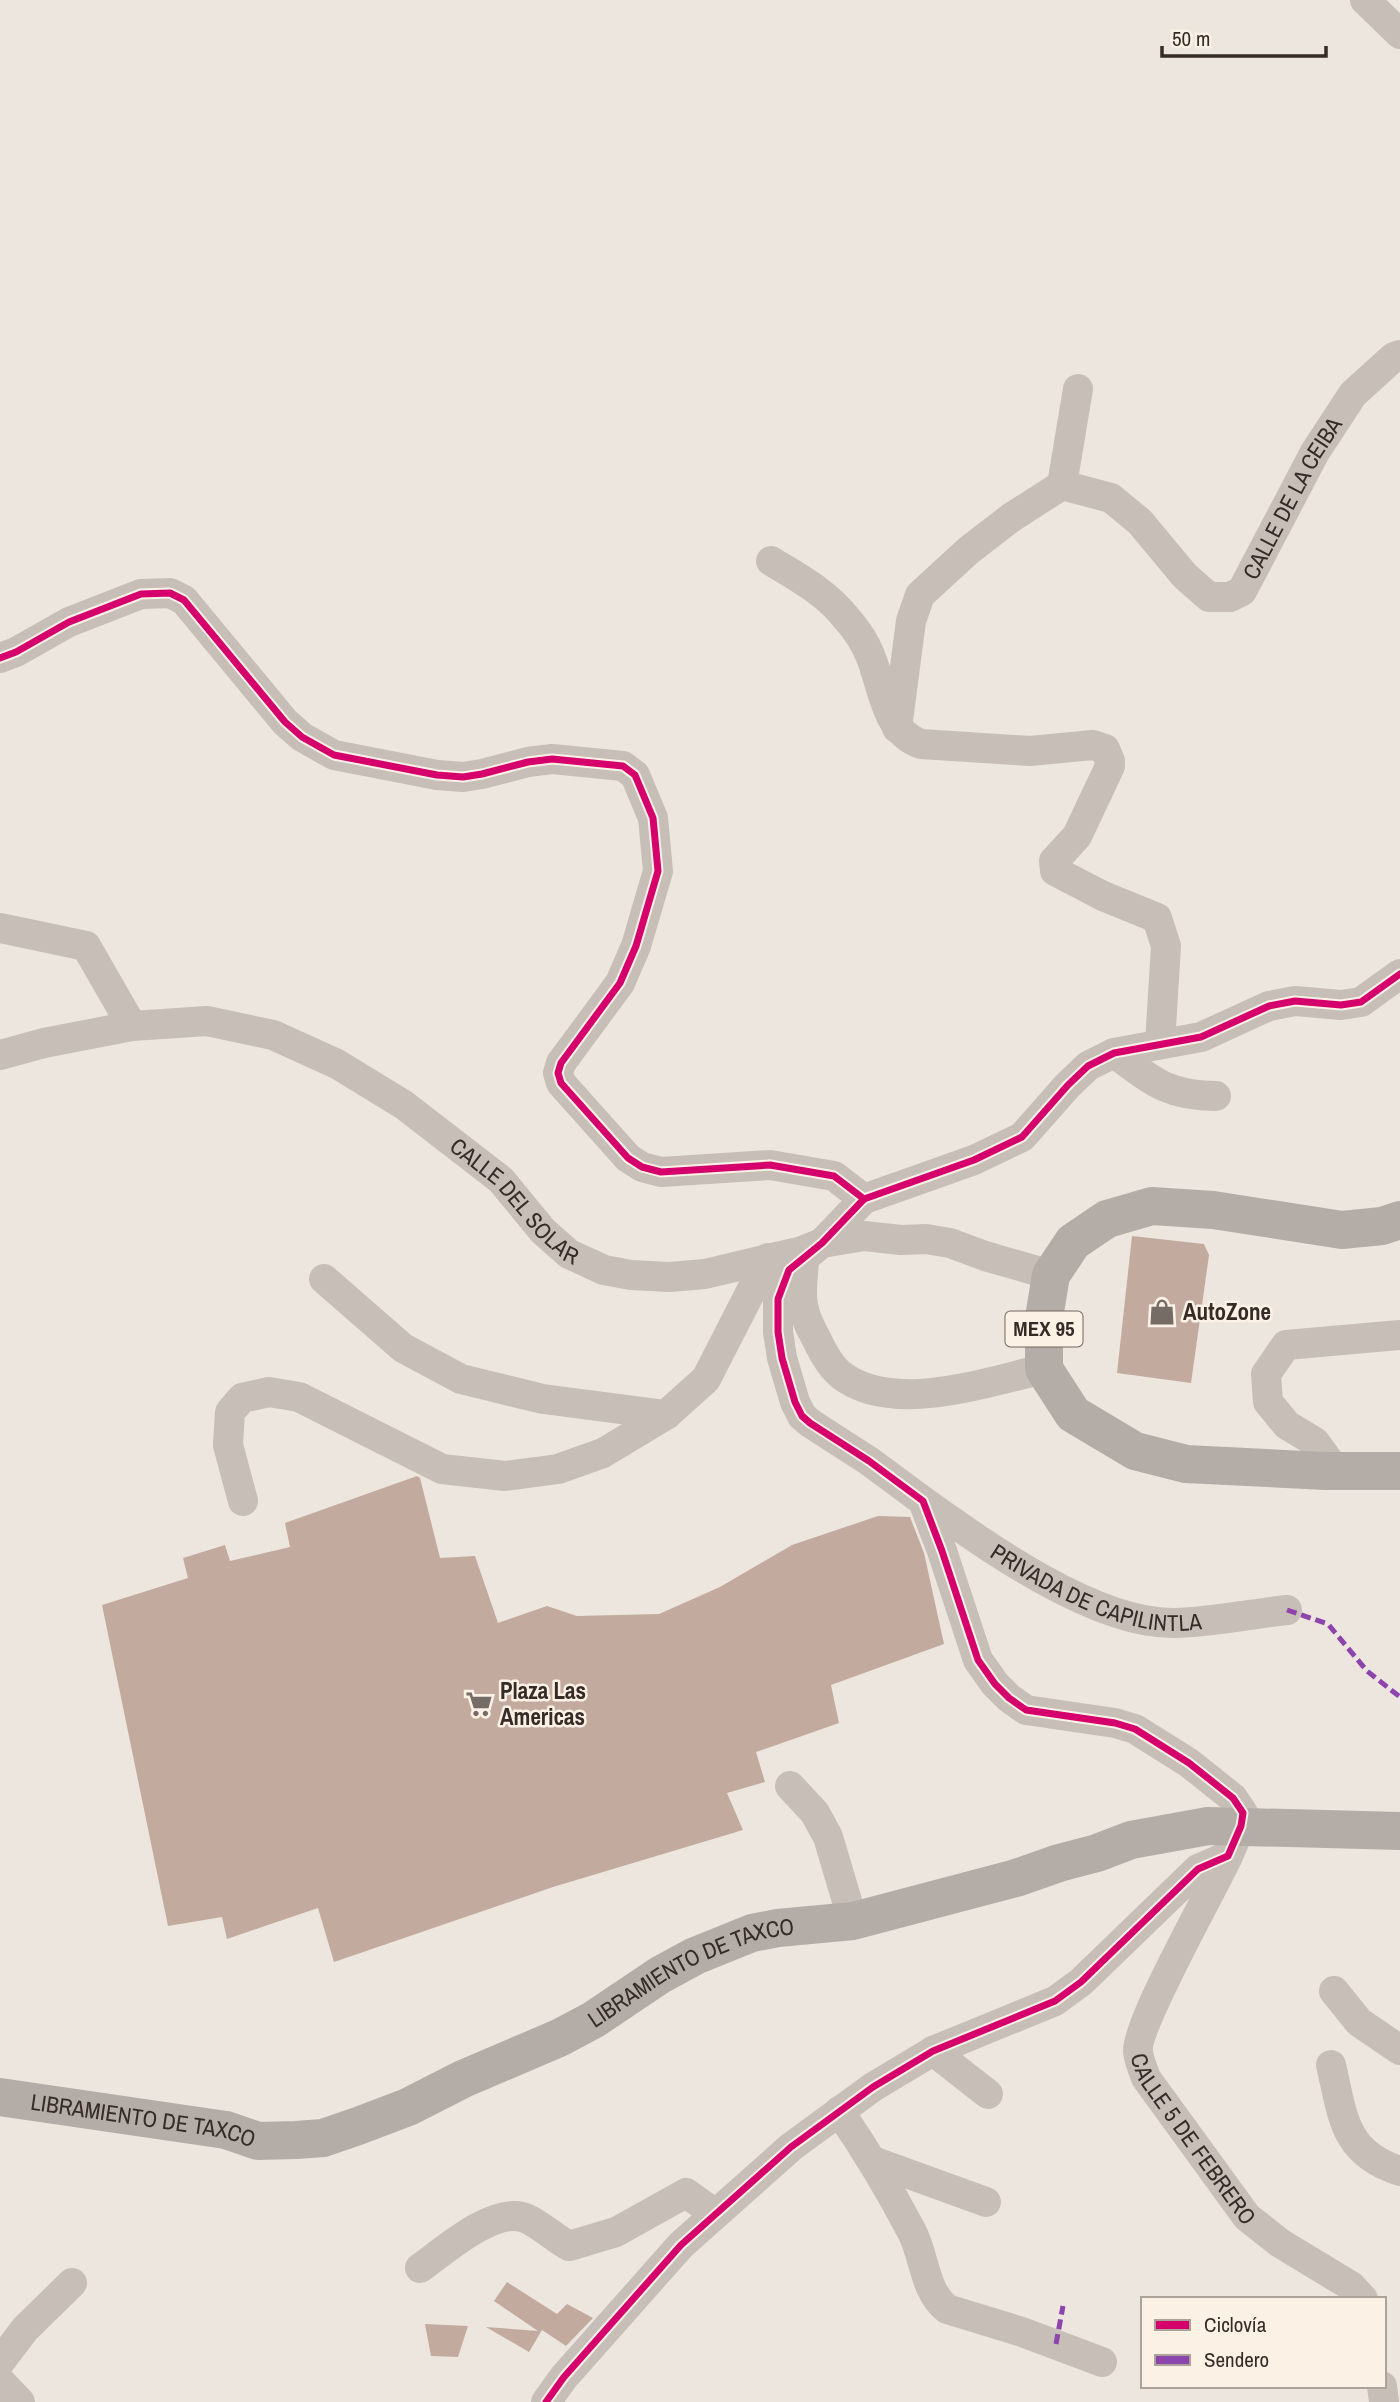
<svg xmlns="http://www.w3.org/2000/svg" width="1400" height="2402" font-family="'Archivo Narrow',sans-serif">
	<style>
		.building { fill: #c2aa9e }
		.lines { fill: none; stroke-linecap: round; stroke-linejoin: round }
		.minor { stroke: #c6beb7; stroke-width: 30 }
		.major { stroke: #b4ada7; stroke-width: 38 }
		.quiet { stroke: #8e44ad; stroke-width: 5; stroke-dasharray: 10 5; stroke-linecap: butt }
		.cycleway-casing { stroke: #fbf1e5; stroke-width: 11 }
		.cycleway { stroke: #d6006c; stroke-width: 7 }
		.labels { text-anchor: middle; stroke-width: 5; stroke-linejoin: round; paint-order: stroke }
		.shield { fill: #fbf1e5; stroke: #71665f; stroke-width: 2 }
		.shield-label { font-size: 21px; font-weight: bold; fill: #362b26 }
		.street-label { font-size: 23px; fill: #362b26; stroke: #fbf1e5 }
		.poi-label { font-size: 23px; font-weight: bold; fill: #362b26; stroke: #fbf1e5; text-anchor: start }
	</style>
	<rect width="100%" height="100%" fill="#ede6de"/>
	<!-- building -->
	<g class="building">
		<path d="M 1132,1236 L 1204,1244 L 1209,1255 L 1191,1383 L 1117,1373 Z"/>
		<path d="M 417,1476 L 420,1478 L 440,1558 L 475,1556 L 498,1623 L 547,1606 L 577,1616 L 659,1614 L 720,1587 L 792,1545 L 878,1516 L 910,1517 L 924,1553 L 944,1644 L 831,1685 L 839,1723 L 756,1752 L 765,1782 L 727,1793 L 743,1830 L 553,1887 L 334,1962 L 318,1908 L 227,1939 L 222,1917 L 168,1926 L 102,1605 L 188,1578 L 183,1558 L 225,1545 L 230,1561 L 290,1547 L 285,1523 Z"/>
		<path d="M 507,2282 L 557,2314 L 567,2304 L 593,2318 L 566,2346 L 542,2330 L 529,2352 L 486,2327 L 538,2331 L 494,2301 Z"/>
		<path d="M 425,2324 L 468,2326 L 458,2357 L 431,2356 Z"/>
	</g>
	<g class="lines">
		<!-- minor -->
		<g class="minor">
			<path d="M 1365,0 L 1400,34"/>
			<path d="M 1062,485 L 1078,389"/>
			<path d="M 771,561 C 799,578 827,593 847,619 C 856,629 865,643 870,655 C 883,686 885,732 921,744 L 1030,751 L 1093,745 L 1105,749 L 1110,761 L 1110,766 L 1077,836 L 1054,861 L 1055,871 L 1103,896 L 1157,918 L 1166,946 L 1160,1043"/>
			<path d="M 0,658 L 16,652 L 69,622 L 141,594 L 170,593 L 184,600 L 285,722 L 302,737 L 334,755 L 437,775 L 463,777 L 482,774 L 528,762 L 552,759 L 623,766 L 635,775 L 653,818 L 658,871 L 636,946 L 620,983 L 561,1063 L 558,1073 L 561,1083 L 628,1158 L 642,1167 L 661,1172 L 770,1165 L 834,1176 L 864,1199"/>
			<path id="s1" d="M 897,728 L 911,621 L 920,595 L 969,550 L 1012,517 L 1062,485 L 1111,498 L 1140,522 L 1185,576 L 1209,597 L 1230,597 L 1242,591 L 1315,452 L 1353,394 L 1394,357 L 1400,355"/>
			<path d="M 0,928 L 86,946 L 132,1026"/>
			<path d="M 1114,1053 C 1151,1080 1167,1096 1216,1096"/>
			<path id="s2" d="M 0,1055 L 44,1043 L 132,1026 L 207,1021 L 273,1035 L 337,1064 L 404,1105 L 501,1180 L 543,1231 L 569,1254 L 604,1270 L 631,1275 L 669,1277 L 705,1274 L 802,1251 L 822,1243 L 864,1236 L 901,1240 L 926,1239 L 950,1243 L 985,1256 L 1051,1275"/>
			<path d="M 804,1257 C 804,1272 800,1290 803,1305 C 805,1318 811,1329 817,1340 C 823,1353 830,1366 841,1375 C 893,1415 986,1382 1044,1369"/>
			<path d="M 324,1279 L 403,1348 L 461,1379 L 543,1399 L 666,1415"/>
			<path d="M 1336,1471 L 1315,1442 L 1287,1425 L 1268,1402 L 1266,1374 L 1286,1345 L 1400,1335"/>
			<path d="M 243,1501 L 228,1445 L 230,1412 L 242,1398 L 269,1392 L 299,1397 L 442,1469 L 505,1476 L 558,1469 L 603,1453 L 666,1415 L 706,1379 L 768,1258"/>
			<path id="s3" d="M 923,1501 C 986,1546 1096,1625 1175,1623 C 1212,1622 1250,1614 1287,1610"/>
			<path d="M 790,1786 L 815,1813 L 828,1837 L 853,1921"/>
			<path id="s4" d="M 1228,1856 C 1213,1889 1135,2026 1138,2052 C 1139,2060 1143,2070 1146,2078 L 1247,2217 L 1280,2243 L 1351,2286 L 1363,2299"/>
			<path d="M 1334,1991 L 1359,2022 L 1400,2050"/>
			<path d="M 933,2051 L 988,2094"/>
			<path d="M 1331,2065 C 1343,2116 1343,2153 1400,2171"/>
			<path d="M 839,2111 C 866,2150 890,2190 912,2232 C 925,2257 924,2291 947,2309 L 1022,2332 L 1102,2362"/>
			<path d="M 873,2161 L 986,2202"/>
			<path d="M 420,2268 C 444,2251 491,2209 522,2217 C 537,2221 555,2239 569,2246 L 616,2232 L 686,2193 L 714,2213"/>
			<path d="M 0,2362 L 25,2329 L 72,2283"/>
			<path d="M 0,2381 L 20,2402"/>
			<path d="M 1382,2386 L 1384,2402"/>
			<path d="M 546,2402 L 564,2377 L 681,2245 L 791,2147 L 873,2087 L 933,2051 L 1055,2001 L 1081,1982 L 1198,1869 L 1228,1856 L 1241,1826 L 1243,1813 L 1233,1798 L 1189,1763 L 1135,1729 L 1115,1723 L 1026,1710 L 1009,1698 L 995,1684 L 978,1660 L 942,1551 L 923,1501 L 869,1461 L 810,1423 L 802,1416 L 795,1402 L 782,1358 L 778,1332 L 778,1299 L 789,1270 L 822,1243 L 864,1199 L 974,1160 L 1022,1137 L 1068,1085 L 1088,1066 L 1114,1053 L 1201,1037 L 1269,1006 L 1295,1001 L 1341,1005 L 1361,1002 L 1400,974"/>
		</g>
		<!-- major -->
		<g class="major">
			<path d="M 1400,1220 L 1382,1226 L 1342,1230 L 1213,1210 L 1152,1206 L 1107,1219 L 1073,1242 L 1051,1275 L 1044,1318 L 1044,1369 L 1073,1414 L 1135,1451 L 1186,1464 L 1326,1471 L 1400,1471"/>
			<path id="s5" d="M 0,2097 L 226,2130 L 258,2141 L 296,2140 L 323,2138 L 358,2126 L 408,2107 L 463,2079 L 559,2038 L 593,2020 L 660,1975 L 695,1956 L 752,1933 L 778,1928 L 853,1921 L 1016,1878 L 1059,1863 L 1097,1853 L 1131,1840 L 1208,1826 L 1400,1831"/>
		</g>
		<!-- quiet -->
		<g class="quiet">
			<path d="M 1287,1610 L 1328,1624 L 1367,1671 L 1400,1697"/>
			<path d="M 1056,2344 L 1063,2306"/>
		</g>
		<!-- cycleway casing -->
		<g class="cycleway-casing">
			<g id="cycleway">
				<path d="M 0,658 L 16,652 L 69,622 L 141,594 L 170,593 L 184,600 L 285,722 L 302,737 L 334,755 L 437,775 L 463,777 L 482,774 L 528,762 L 552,759 L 623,766 L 635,775 L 653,818 L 658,871 L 636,946 L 620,983 L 561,1063 L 558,1073 L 561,1083 L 628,1158 L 642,1167 L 661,1172 L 770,1165 L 834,1176 L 864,1199"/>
				<path d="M 546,2402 L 564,2377 L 681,2245 L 791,2147 L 873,2087 L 933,2051 L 1055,2001 L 1081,1982 L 1198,1869 L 1228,1856 L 1241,1826 L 1243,1813 L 1233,1798 L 1189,1763 L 1135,1729 L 1115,1723 L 1026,1710 L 1009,1698 L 995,1684 L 978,1660 L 942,1551 L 923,1501 L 869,1461 L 810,1423 L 802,1416 L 795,1402 L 782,1358 L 778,1332 L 778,1299 L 789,1270 L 822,1243 L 864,1199 L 974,1160 L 1022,1137 L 1068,1085 L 1088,1066 L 1114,1053 L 1201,1037 L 1269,1006 L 1295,1001 L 1341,1005 L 1361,1002 L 1400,974"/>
			</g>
		</g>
		<!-- cycleway -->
		<use href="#cycleway" class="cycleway"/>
	</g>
	<!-- icons -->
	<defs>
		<g id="shop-bare" transform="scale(2.1)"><path d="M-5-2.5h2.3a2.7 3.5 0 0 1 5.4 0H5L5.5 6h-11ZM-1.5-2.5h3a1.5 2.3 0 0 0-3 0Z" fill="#766c66" stroke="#fbf1e5" stroke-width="2.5" paint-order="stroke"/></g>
		<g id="supermarket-bare" transform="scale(2.1)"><path d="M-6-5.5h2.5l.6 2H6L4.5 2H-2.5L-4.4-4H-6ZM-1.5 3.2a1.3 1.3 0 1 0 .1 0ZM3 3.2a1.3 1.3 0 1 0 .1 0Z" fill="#766c66" stroke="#fbf1e5" stroke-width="2.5" paint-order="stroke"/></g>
	</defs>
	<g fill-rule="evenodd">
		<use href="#shop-bare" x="1162" y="1312"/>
		<use href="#supermarket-bare" x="479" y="1704"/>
	</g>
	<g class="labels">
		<!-- shield labels -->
		<rect class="shield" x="1005.5" y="1311.5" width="77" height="35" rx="5"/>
		<g class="shield-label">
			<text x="1044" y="1336">MEX 95</text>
		</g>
		<!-- street labels -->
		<g class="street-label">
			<text dy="8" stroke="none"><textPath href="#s1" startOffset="646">CALLE DE LA CEIBA</textPath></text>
			<text dy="8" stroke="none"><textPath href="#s2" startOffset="574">CALLE DEL SOLAR</textPath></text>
			<text dy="8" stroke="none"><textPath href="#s3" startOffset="198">PRIVADA DE CAPILINTLA</textPath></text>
			<text dy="8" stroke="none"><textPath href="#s5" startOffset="733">LIBRAMIENTO DE TAXCO</textPath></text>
			<text dy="8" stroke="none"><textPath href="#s5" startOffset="145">LIBRAMIENTO DE TAXCO</textPath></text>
			<text dy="8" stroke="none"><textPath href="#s4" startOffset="320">CALLE 5 DE FEBRERO</textPath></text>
		</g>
		<!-- poi labels -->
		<g class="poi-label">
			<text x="1183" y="1320">AutoZone</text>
			<text x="500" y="1699">Plaza Las<tspan x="500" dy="26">Americas</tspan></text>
		</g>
	</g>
	<!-- legend -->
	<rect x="1141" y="2297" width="245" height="91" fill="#fbf1e5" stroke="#aca299" stroke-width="2"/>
	<rect x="1155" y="2320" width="35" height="10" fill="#d6006c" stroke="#aca299" stroke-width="2"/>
	<text x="1204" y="2332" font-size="21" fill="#362b26">Ciclovía</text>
	<rect x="1155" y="2355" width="35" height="10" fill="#8e44ad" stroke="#aca299" stroke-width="2"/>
	<text x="1204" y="2367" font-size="21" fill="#362b26">Sendero</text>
	<!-- scale -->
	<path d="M1162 46v10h164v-10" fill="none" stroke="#362b26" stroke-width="3.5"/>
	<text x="1172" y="46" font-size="21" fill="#362b26" stroke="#fbf1e5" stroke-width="5" paint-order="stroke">50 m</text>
</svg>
